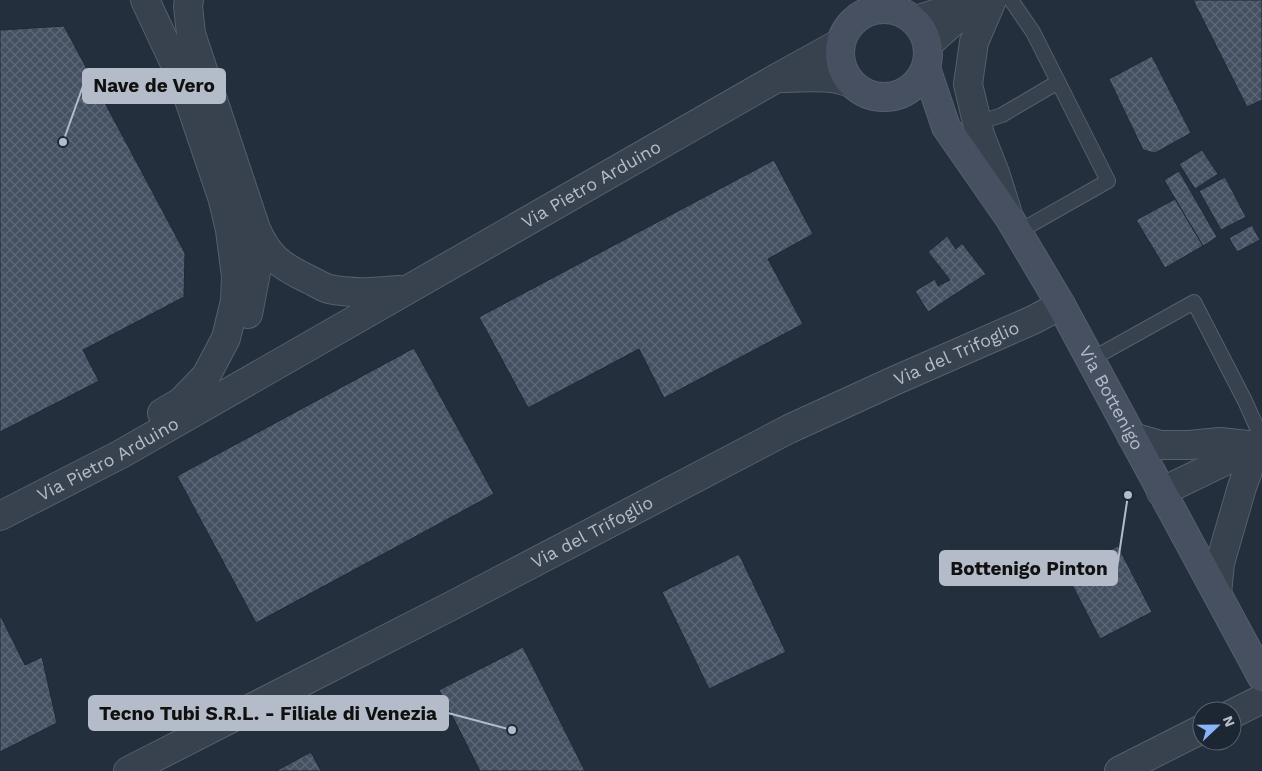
<svg xmlns="http://www.w3.org/2000/svg" width="1262" height="771" font-family="'Work Sans',sans-serif">
	<style>
		.building { fill: url(#building-cross-hatch); stroke: #1f2835 }
		.lines { fill: none; stroke-linecap: round; stroke-linejoin: round }
		.lane-casing { stroke: #565f6c; stroke-width: 16 }
		.street-casing { stroke: #565f6c; stroke-width: 30 }
		.secondary-casing { stroke: #565f6c; stroke-width: 30 }
		.lane { stroke: #38414e; stroke-width: 14 }
		.street { stroke: #38414e; stroke-width: 28 }
		.secondary { stroke: #465061; stroke-width: 28 }
		.labels { text-anchor: middle; stroke-width: 5; stroke-linejoin: round; paint-order: stroke }
		.street-label { font-size: 18px; fill: #b4bcc9; stroke: #1d2633 }
		.leader { fill: none; stroke: #b4bcc9; stroke-width: 2 }
		.callout-dot { fill: #b4bcc9; stroke: #1d2633; stroke-width: 2 }
		.callout { fill: #b4bcc9; stroke: #b4bcc9; stroke-width: 2 }
		.callout-label { font-size: 19px; text-anchor: middle; font-weight: bold; fill: #111 }
	</style>
	<defs>
		<pattern id="building-cross-hatch" width="8" height="8" patternUnits="userSpaceOnUse" patternTransform="scale(1.25)"><rect width="8" height="8" fill="#455162"/><path d="M0 0l8 8M0 8l8-8" fill="none" stroke="#5d6877"/></pattern>
	</defs>
	<rect width="100%" height="100%" fill="#242f3e"/>
	<!-- building -->
	<g class="building">
		<path d="M 1193,0 L 1262,0 L 1262,100 L 1247,107 Z"/>
		<path d="M 64,26 L 185,253 L 184,297 L 83,350 L 99,381 L 0,432 L 0,30 Z"/>
		<path d="M 1152,56 L 1191,133 L 1155,153 L 1143,150 L 1109,79 Z"/>
		<path d="M 1202,150 L 1218,174 L 1195,189 L 1179,164 Z"/>
		<path d="M 774,160 L 813,234 L 768,259 L 803,324 L 664,398 L 639,349 L 528,408 L 479,317 Z"/>
		<path d="M 1179,171 L 1217,237 L 1203,246 L 1164,180 Z"/>
		<path d="M 1225,177 L 1246,217 L 1221,230 L 1199,191 Z"/>
		<path d="M 1175,199 L 1203,246 L 1165,268 L 1136,220 Z"/>
		<path d="M 1252,225 L 1260,240 L 1237,252 L 1229,238 Z"/>
		<path d="M 947,236 L 956,249 L 962,243 L 986,274 L 928,312 L 915,291 L 935,279 L 938,286 L 950,280 L 928,252 Z"/>
		<path d="M 414,348 L 494,494 L 256,623 L 177,476 Z"/>
		<path d="M 1118,546 L 1152,612 L 1100,639 L 1066,573 Z"/>
		<path d="M 739,554 L 786,652 L 709,689 L 662,592 Z"/>
		<path d="M 0,615 L 25,665 L 42,657 L 57,723 L 0,752 Z"/>
		<path d="M 523,647 L 585,771 L 480,771 L 439,690 Z"/>
		<path d="M 311,752 L 321,771 L 276,771 Z"/>
	</g>
	<g class="lines">
		<!-- lane casing -->
		<g class="lane-casing">
			<g id="lane">
				<path d="M 1011,0 L 1033,32 L 1108,181 L 1018,232"/>
				<path d="M 977,123 L 1002,115 L 1058,82"/>
				<path d="M 1090,360 L 1194,302 L 1245,401 L 1262,439"/>
			</g>
		</g>
		<!-- street casing -->
		<g class="street-casing">
			<g id="street">
				<path d="M 145,0 L 182,79 L 223,200 L 230,230 L 236,276 L 235,301 L 226,338 L 206,376 L 182,401 L 162,413"/>
				<path d="M 189,0 L 188,6 L 191,34 L 256,229 C 268,257 281,266 308,279 C 315,282 322,287 329,289 C 352,294 376,292 399,290"/>
				<path d="M 992,0 L 974,42 L 968,84 L 980,135 L 995,173 L 1007,211"/>
				<path d="M 916,20 L 979,0"/>
				<path d="M 928,44 L 971,6"/>
				<path d="M 782,78 C 805,78 829,74 851,83"/>
				<path d="M 248,314 L 257,267 L 256,231"/>
				<path d="M 1132,437 L 1160,445 L 1189,445 L 1220,442 L 1257,446"/>
				<path d="M 1161,492 L 1256,446"/>
				<path id="s1" d="M 0,516 L 121,454 L 775,79 L 840,43"/>
				<path d="M 1217,593 L 1220,563 L 1242,487 L 1257,446"/>
				<path d="M 1232,714 L 1262,699"/>
				<path id="s2" d="M 128,771 L 453,605 L 789,429 L 896,380 L 1033,320 L 1061,305"/>
				<path d="M 1119,771 L 1202,729"/>
			</g>
		</g>
		<!-- secondary casing -->
		<g class="secondary-casing">
			<g id="secondary">
				<circle cx="884" cy="53" r="44"/>
				<path id="s3" d="M 926,68 L 946,127 L 1010,219 L 1061,305 L 1262,677"/>
			</g>
		</g>
		<!-- lane -->
		<use href="#lane" class="lane"/>
		<!-- street -->
		<use href="#street" class="street"/>
		<!-- secondary -->
		<use href="#secondary" class="secondary"/>
	</g>
	<g class="labels">
		<!-- street labels -->
		<g class="street-label">
			<text dy="6" stroke="none"><textPath href="#s1" startOffset="678">Via Pietro Arduino</textPath></text>
			<text dy="6" stroke="none"><textPath href="#s2" startOffset="928">Via del Trifoglio</textPath></text>
			<text dy="6" stroke="none"><textPath href="#s3" startOffset="380">Via Bottenigo</textPath></text>
			<text dy="6" stroke="none"><textPath href="#s1" startOffset="122">Via Pietro Arduino</textPath></text>
			<text dy="6" stroke="none"><textPath href="#s2" startOffset="522">Via del Trifoglio</textPath></text>
		</g>
	</g>
	<!-- callouts -->
	<path class="leader" d="M63 142L83 86M1128 495L1117 568M512 730L448 713"/>
	<g class="callout-dot">
		<circle cx="63" cy="142" r="5"/>
		<circle cx="1128" cy="495" r="5"/>
		<circle cx="512" cy="730" r="5"/>
	</g>
	<g class="callout">
		<rect x="83" y="69" width="142" height="34" rx="5"/>
		<rect x="940" y="551" width="177" height="34" rx="5"/>
		<rect x="89" y="696" width="359" height="34" rx="5"/>
	</g>
	<g class="callout-label">
		<text x="154" y="92">Nave de Vero</text>
		<text x="1029" y="575">Bottenigo Pinton</text>
		<text x="268" y="720">Tecno Tubi S.R.L. - Filiale di Venezia</text>
	</g>
	<!-- north arrow -->
	<g transform="translate(1217 726) rotate(68)"><circle r="24" fill="#1d2633" stroke="#59626f"/>
	<path d="M0-4L9 19L0 12L-9 19Z" fill="#8ab4f8"/>
	<text y="-8" font-size="14" font-weight="bold" text-anchor="middle" fill="#b4bcc9">N</text>
	</g>
</svg>
